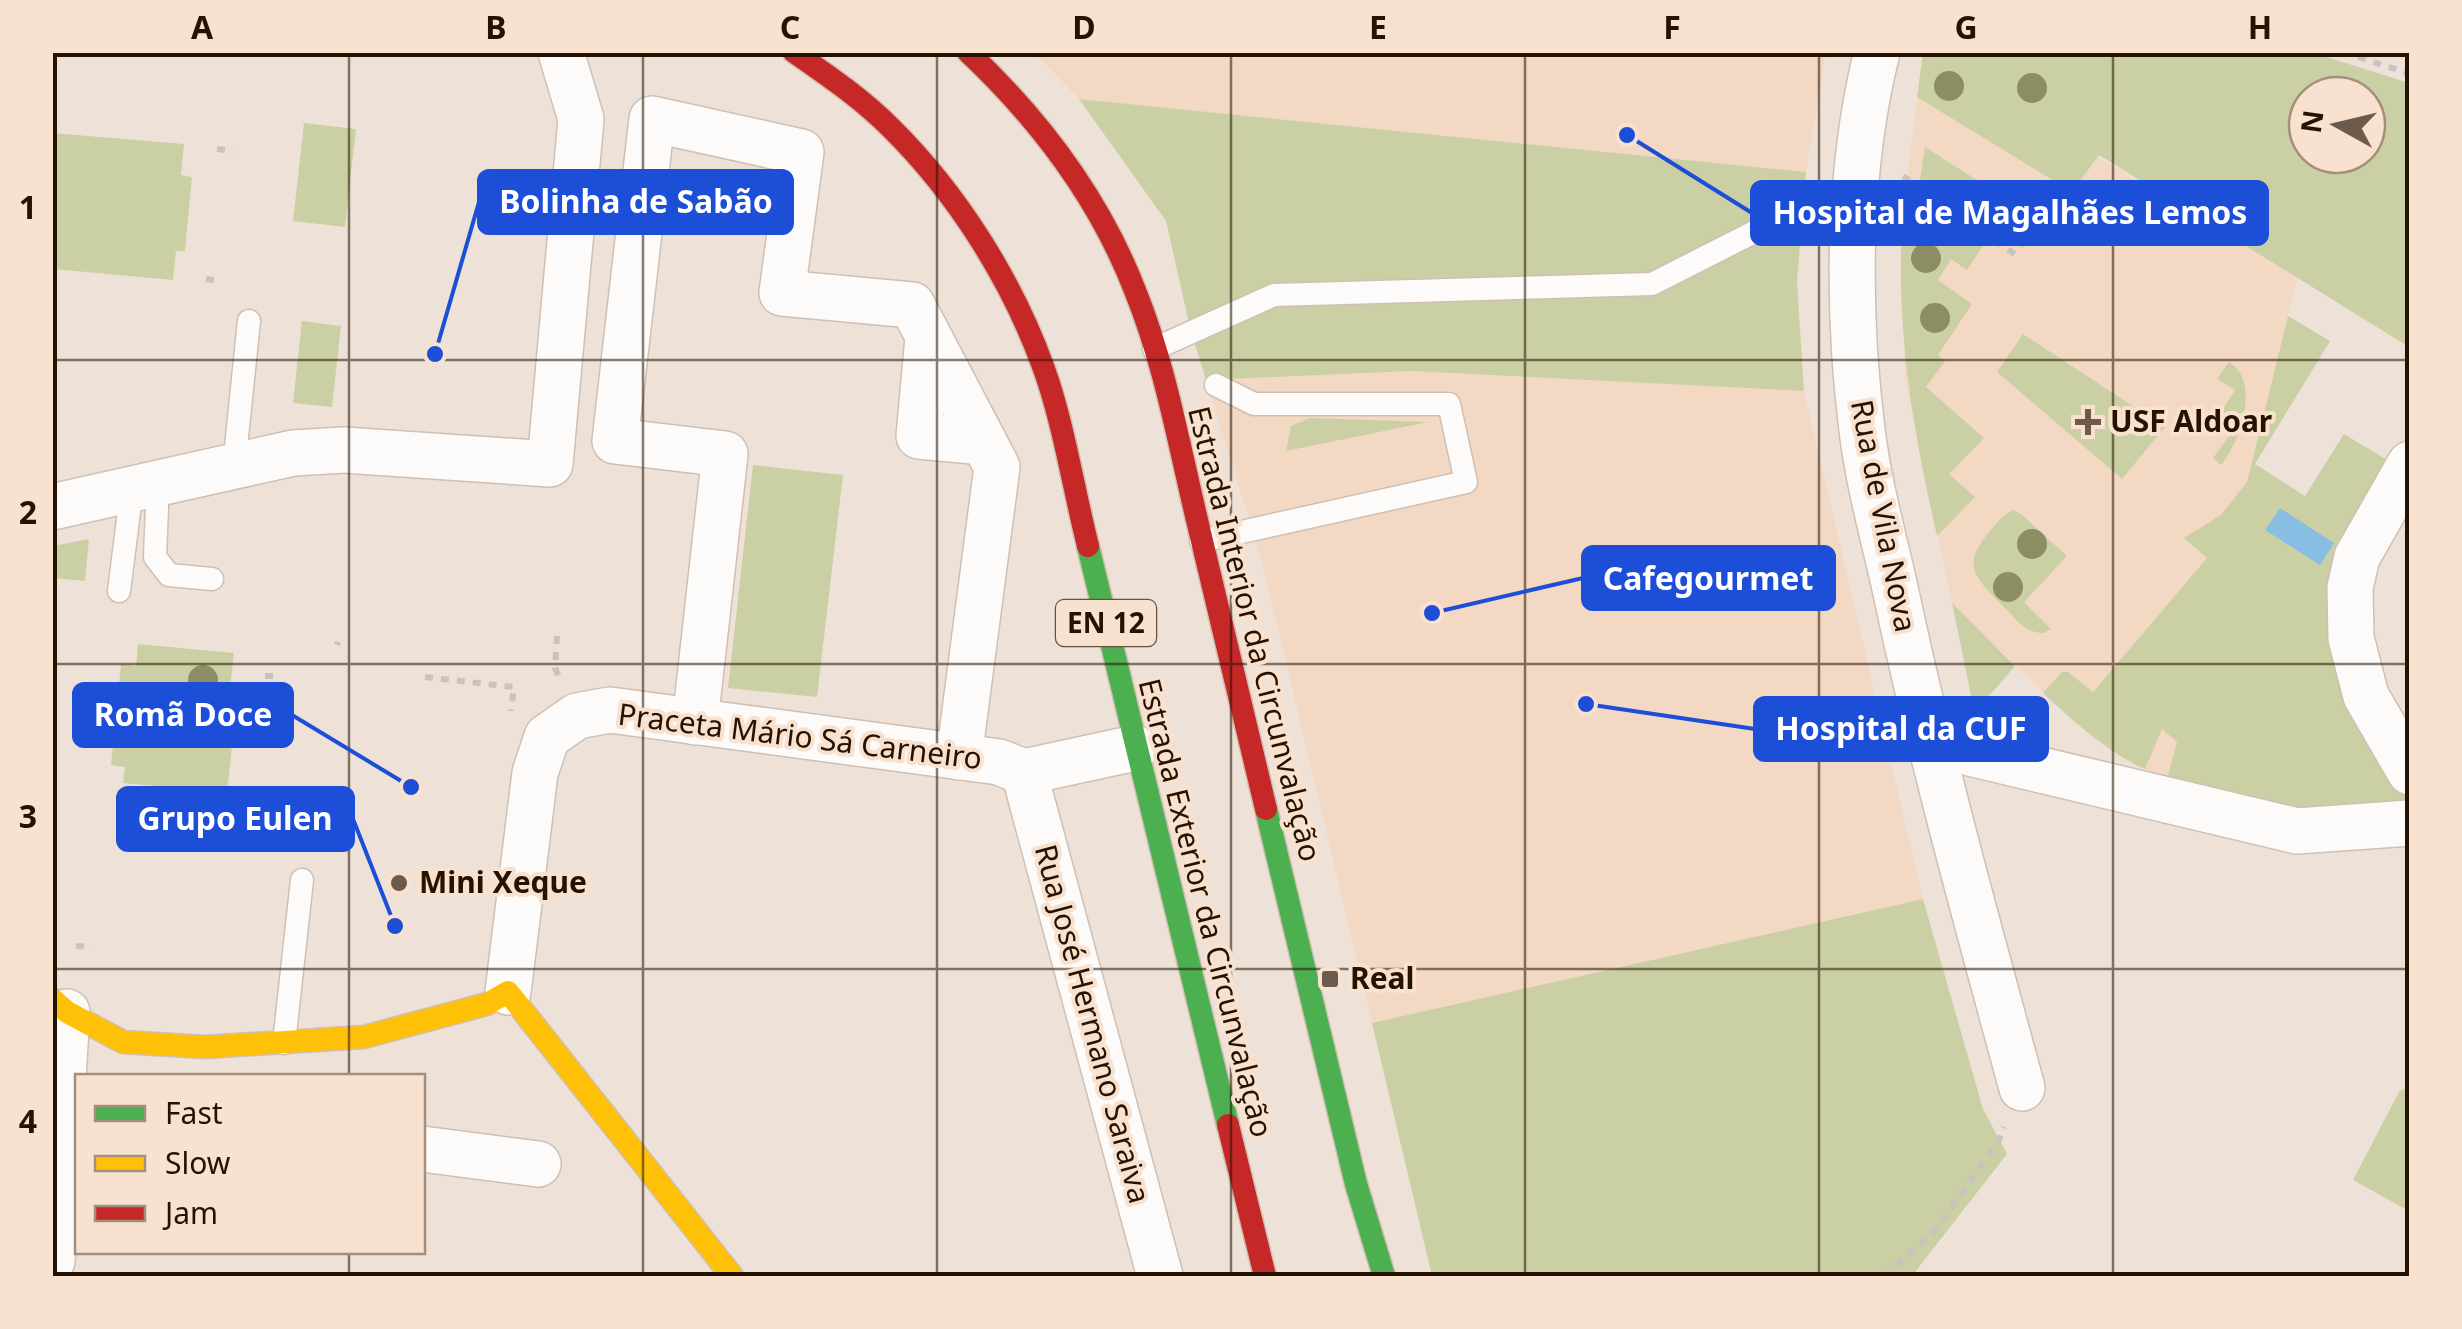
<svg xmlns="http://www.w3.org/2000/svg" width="2462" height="1329" font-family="'Noto Sans',sans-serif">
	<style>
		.built { fill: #f3d8c3 }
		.green { fill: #cbd0a4; fill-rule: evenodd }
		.water { fill: #88bee3 }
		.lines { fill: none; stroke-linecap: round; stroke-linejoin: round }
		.lane-casing { stroke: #d0bfb2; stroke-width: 25 }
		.street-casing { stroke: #d0bfb2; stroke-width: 48 }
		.fast-casing { stroke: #d0bfb2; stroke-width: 25 }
		.slow-casing { stroke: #d0bfb2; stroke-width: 25 }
		.jam-casing { stroke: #d0bfb2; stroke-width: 25 }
		.path { stroke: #cac3bd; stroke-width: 6; stroke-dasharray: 8 8; stroke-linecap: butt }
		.lane { stroke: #fcfbf9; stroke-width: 22 }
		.street { stroke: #fcfbf9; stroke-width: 45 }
		.fast { stroke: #4caf50; stroke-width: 22 }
		.slow { stroke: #ffc107; stroke-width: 22 }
		.jam { stroke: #c62828; stroke-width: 22 }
		.tree { fill: #8c8d63 }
		.grid { fill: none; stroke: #261201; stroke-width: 2.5; stroke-opacity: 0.55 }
		.poi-dot { fill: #6c5b4c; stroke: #f8e1ce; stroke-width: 4 }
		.labels { text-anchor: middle; stroke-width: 8; stroke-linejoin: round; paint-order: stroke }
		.shield { fill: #f8e1ce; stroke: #65503e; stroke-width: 2.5 }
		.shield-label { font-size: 28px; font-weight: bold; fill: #261201 }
		.poi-label { font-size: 30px; font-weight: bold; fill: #261201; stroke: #f8e1ce; text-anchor: start }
		.street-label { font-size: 30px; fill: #261201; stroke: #f8e1ce }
		.leader { fill: none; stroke: #1d4ed8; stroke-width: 4 }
		.callout-dot { fill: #1d4ed8; stroke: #f8e1ce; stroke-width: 4 }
		.callout { fill: #1d4ed8; stroke: #1d4ed8; stroke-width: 4 }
		.callout-label { font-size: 32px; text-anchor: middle; font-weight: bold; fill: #fff }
		.neatline { fill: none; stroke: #261201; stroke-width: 4 }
		.grid-label { font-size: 32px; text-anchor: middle; font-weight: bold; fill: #261201 }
	</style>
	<rect width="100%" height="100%" fill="#eee2d8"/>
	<!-- built -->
	<g class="built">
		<path d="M 1034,53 L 1826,53 L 1806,172 L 1079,99 Z"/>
		<path d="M 1923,53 L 2298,276 L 2233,538 L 2167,779 L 2126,761 L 2069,717 L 1952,603 L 1905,379 L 1902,218 Z"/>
		<path d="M 1411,371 L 1804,391 L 1923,899 L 1372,1023 L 1261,558 L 1206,380 Z"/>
	</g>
	<!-- green -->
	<g class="green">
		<path d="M 1923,53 L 2314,53 L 2409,83 L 2409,347 L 2099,155 L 2072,192 L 1917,97 ZM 2367,95 L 2367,155 L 2307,155 L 2307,95 Z"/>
		<path d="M 1079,99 L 1806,172 L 1797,282 L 1804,391 L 1411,371 L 1206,380 L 1191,332 L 1166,221 Z"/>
		<path d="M 304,123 L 356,129 L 345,227 L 293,221 Z"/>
		<path d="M 52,133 L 184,144 L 181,175 L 192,177 L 185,251 L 176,251 L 173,280 L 53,269 Z"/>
		<path d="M 1925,147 L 2041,221 L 2022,248 L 1920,180 Z"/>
		<path d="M 1905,191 L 1984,244 L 1967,270 L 1951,259 L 1938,280 L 1972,304 L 1938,355 L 1945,361 L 1926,387 L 1984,438 L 1949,474 L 1975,497 L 1937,536 C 1911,422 1892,309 1905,191 Z"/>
		<path d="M 2288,316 L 2330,341 L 2255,464 L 2305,496 L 2344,434 L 2394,464 L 2338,564 L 2409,790 L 2408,805 L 2292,817 L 2167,779 L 2177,742 L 2162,729 L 2145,769 C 2107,752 2073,721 2043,693 L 2062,672 L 2068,672 L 2093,692 L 2207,558 L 2184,538 L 2221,515 L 2247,482 Z"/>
		<path d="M 302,321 L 341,326 L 332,407 L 293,403 Z"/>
		<path d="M 2023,334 L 2165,427 L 2122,479 L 1997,372 Z"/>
		<path d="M 2229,362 C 2261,381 2241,441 2221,465 L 2213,458 L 2229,436 L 2213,425 L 2235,390 L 2217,379 Z"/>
		<path d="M 1310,418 L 1428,422 L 1286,451 L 1291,426 Z"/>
		<path d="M 753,465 L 843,475 L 817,697 L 728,688 Z"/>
		<path d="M 2013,510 L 2021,514 L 2067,556 L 2024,602 L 2051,629 L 2044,633 C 2025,633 2018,621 2006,609 C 1978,580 1958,567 1990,531 C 1997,522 2003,515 2013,510 Z"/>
		<path d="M 89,539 L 85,581 L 53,578 L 53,546 Z"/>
		<path d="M 1952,603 L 2015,666 L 1982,704 L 1972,700 Z"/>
		<path d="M 138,644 L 234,653 L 230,689 L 238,691 L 227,793 L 123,783 L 125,767 L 111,765 L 121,664 L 136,666 Z"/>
		<path d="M 1923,899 L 1983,1109 L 2007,1154 L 1912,1276 L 1432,1276 L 1372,1023 Z"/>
		<path d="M 2409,1086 L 2409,1211 L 2353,1180 L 2399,1092 Z"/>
	</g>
	<!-- water -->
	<path class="water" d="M 2280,508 L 2334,543 L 2320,565 L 2265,530 Z"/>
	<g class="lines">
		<!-- lane casing -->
		<g class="lane-casing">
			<g id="lane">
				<path d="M 1154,349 L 1274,295 L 1652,284 L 1770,224"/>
				<path d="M 234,466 L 249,321"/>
				<path d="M 158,482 L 155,557 L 169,575 L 212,579"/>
				<path d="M 1201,541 L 1466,482 L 1449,404 L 1254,404 L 1216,385"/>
				<path d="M 119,591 L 132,488"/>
				<path d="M 284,1043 L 302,880"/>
			</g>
		</g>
		<!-- street casing -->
		<g class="street-casing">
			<g id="street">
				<path d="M 1877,52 C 1847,171 1847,310 1862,430 C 1869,488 1886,545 1898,602 C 1933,765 1978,926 2022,1088"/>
				<path d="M 928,337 L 919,436 L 984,442"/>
				<path d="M 2410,464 L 2357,557 L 2350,588 L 2351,638 L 2366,696 L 2410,772"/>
				<path d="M 52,507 L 293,453 L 344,450 L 550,464 L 581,119 L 561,52"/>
				<path d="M 695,722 L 725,454 L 615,441 L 652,119 L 801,152 L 782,293 L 912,305 L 997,467 L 959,757"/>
				<path d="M 1927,739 L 1970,753 L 2297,831 L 2410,823"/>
				<path d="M 1024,772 L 1160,1276"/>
				<path d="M 508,992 L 535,773 L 547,737 L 577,716 L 610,710 L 999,762 L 1024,772 L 1135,748"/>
				<path d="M 422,1149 L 538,1164"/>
				<path d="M 52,1261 L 67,1012"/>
			</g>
		</g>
		<!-- fast casing -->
		<g class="fast-casing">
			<g id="fast">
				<path d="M 1088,546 L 1228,1125"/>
				<path d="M 1266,809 L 1356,1184 L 1384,1276"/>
			</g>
		</g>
		<!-- slow casing -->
		<g class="slow-casing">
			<path id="slow" d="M 52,999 L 67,1012 L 123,1042 L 205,1047 L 364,1037 L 487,1004 L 508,992 L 732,1276"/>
		</g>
		<!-- jam casing -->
		<g class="jam-casing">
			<g id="jam">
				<path d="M 794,52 C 827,75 861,98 890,127 C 957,193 1012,280 1044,369 C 1063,421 1074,491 1088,546"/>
				<path d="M 968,52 C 1040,120 1100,199 1136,293 C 1165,365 1179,445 1197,520 C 1220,616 1243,713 1266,809"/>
				<path d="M 1228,1125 L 1265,1276"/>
			</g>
		</g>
		<!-- path -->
		<g class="path">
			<path d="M 2343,52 L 2410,74"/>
			<path d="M 217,149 L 233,151"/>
			<path d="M 1903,176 L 2016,255"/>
			<path d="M 206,279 L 220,281"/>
			<path d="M 557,636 L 555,668 L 560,679"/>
			<path d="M 337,645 L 338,642"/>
			<path d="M 265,676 L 275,676"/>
			<path d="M 425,677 L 514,687 L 511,711"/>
			<path d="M 76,946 L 92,947"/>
			<path d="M 1884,1276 L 1934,1232 L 1998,1142 L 2004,1127"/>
		</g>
		<!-- lane -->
		<use href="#lane" class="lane"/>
		<!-- street -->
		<use href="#street" class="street"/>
		<!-- fast -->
		<use href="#fast" class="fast"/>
		<!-- slow -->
		<use href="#slow" class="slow"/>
		<!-- jam -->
		<use href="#jam" class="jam"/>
	</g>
	<!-- trees -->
	<g class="tree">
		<circle cx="1949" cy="86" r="15"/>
		<circle cx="2032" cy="88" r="15"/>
		<circle cx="1926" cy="258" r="15"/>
		<circle cx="1935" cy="318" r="15"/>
		<circle cx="2032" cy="544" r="15"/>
		<circle cx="2008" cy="587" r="15"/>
		<circle cx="203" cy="680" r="15"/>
	</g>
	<!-- grid -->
	<path class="grid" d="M 349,52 L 349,1076M 643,52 L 643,1276M 937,52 L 937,1276M 1231,52 L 1231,1276M 1525,52 L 1525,1276M 1819,52 L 1819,1276M 2113,52 L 2113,1276M 52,360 L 2410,360M 52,664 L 2410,664M 52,969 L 2410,969M 349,1252 L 349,1276"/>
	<!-- markers -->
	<g class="poi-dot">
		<path d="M2083 407h10v10h10v10h-10v10h-10v-10h-10v-10h10z"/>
		<circle cx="399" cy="883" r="10"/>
		<rect x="1320" y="969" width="20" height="20" rx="5"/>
	</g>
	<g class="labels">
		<!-- shield labels -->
		<rect class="shield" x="1056" y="600" width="100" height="46" rx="8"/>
		<g class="shield-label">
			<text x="1106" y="633">EN 12</text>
		</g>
		<!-- poi labels -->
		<g class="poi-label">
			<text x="2110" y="432">USF Aldoar</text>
			<text x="419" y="893">Mini Xeque</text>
			<text x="1350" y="989">Real</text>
		</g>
		<!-- street labels -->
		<g class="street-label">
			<text transform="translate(1883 516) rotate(79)" y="10">Rua de Vila Nova</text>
			<text transform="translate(1254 634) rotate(76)" y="10">Estrada Interior da Circunvalação</text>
			<text transform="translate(800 737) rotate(7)" y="10">Praceta Mário Sá Carneiro</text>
			<text transform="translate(1205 908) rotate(76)" y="10">Estrada Exterior da Circunvalação</text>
			<text transform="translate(1092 1024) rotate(75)" y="10">Rua José Hermano Saraiva</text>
		</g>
	</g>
	<!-- callouts -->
	<path class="leader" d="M435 354L479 202M1627 135L1752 213M1432 613L1583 578M411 787L292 715M1586 704L1755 729M395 926L353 819"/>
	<g class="callout-dot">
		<circle cx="435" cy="354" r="10"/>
		<circle cx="1627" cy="135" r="10"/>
		<circle cx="1432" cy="613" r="10"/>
		<circle cx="411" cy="787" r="10"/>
		<circle cx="1586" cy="704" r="10"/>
		<circle cx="395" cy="926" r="10"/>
	</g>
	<g class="callout">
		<rect x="479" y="171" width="313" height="62" rx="10"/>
		<rect x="1752" y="182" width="515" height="62" rx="10"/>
		<rect x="1583" y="547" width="251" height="62" rx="10"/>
		<rect x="74" y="684" width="218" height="62" rx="10"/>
		<rect x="1755" y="698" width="292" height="62" rx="10"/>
		<rect x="118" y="788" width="235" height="62" rx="10"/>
	</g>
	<g class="callout-label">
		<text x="636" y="213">Bolinha de Sabão</text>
		<text x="2010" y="224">Hospital de Magalhães Lemos</text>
		<text x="1708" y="590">Cafegourmet</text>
		<text x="183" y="726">Romã Doce</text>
		<text x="1901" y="740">Hospital da CUF</text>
		<text x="235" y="830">Grupo Eulen</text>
	</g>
	<!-- border -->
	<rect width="2462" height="1329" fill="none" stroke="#f8e1ce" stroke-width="110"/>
	<!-- legend -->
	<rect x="75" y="1074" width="350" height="180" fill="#f8e1ce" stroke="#a48e7c" stroke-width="2.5"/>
	<rect x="95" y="1106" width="50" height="15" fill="#4caf50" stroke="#a48e7c" stroke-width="2.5"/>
	<text x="165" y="1124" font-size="30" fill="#261201">Fast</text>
	<rect x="95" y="1156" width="50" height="15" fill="#ffc107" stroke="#a48e7c" stroke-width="2.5"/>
	<text x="165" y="1174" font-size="30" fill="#261201">Slow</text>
	<rect x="95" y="1206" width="50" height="15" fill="#c62828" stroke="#a48e7c" stroke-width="2.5"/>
	<text x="165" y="1224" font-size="30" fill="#261201">Jam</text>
	<!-- north arrow -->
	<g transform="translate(2337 125) rotate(278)"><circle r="48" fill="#f8e1ce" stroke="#a48e7c" stroke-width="2.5"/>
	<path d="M0-8L18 38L0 25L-18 38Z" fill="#6c5b4c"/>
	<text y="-15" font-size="28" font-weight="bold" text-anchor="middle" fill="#261201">N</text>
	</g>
	<rect x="55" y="55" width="2352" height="1219" class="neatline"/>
	<g class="grid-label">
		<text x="202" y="39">A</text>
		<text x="496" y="39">B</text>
		<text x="790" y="39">C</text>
		<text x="1084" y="39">D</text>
		<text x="1378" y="39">E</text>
		<text x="1672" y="39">F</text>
		<text x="1966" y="39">G</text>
		<text x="2260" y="39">H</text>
		<text x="28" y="219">1</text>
		<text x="28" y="524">2</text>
		<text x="28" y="828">3</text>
		<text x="28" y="1133">4</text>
	</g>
</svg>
